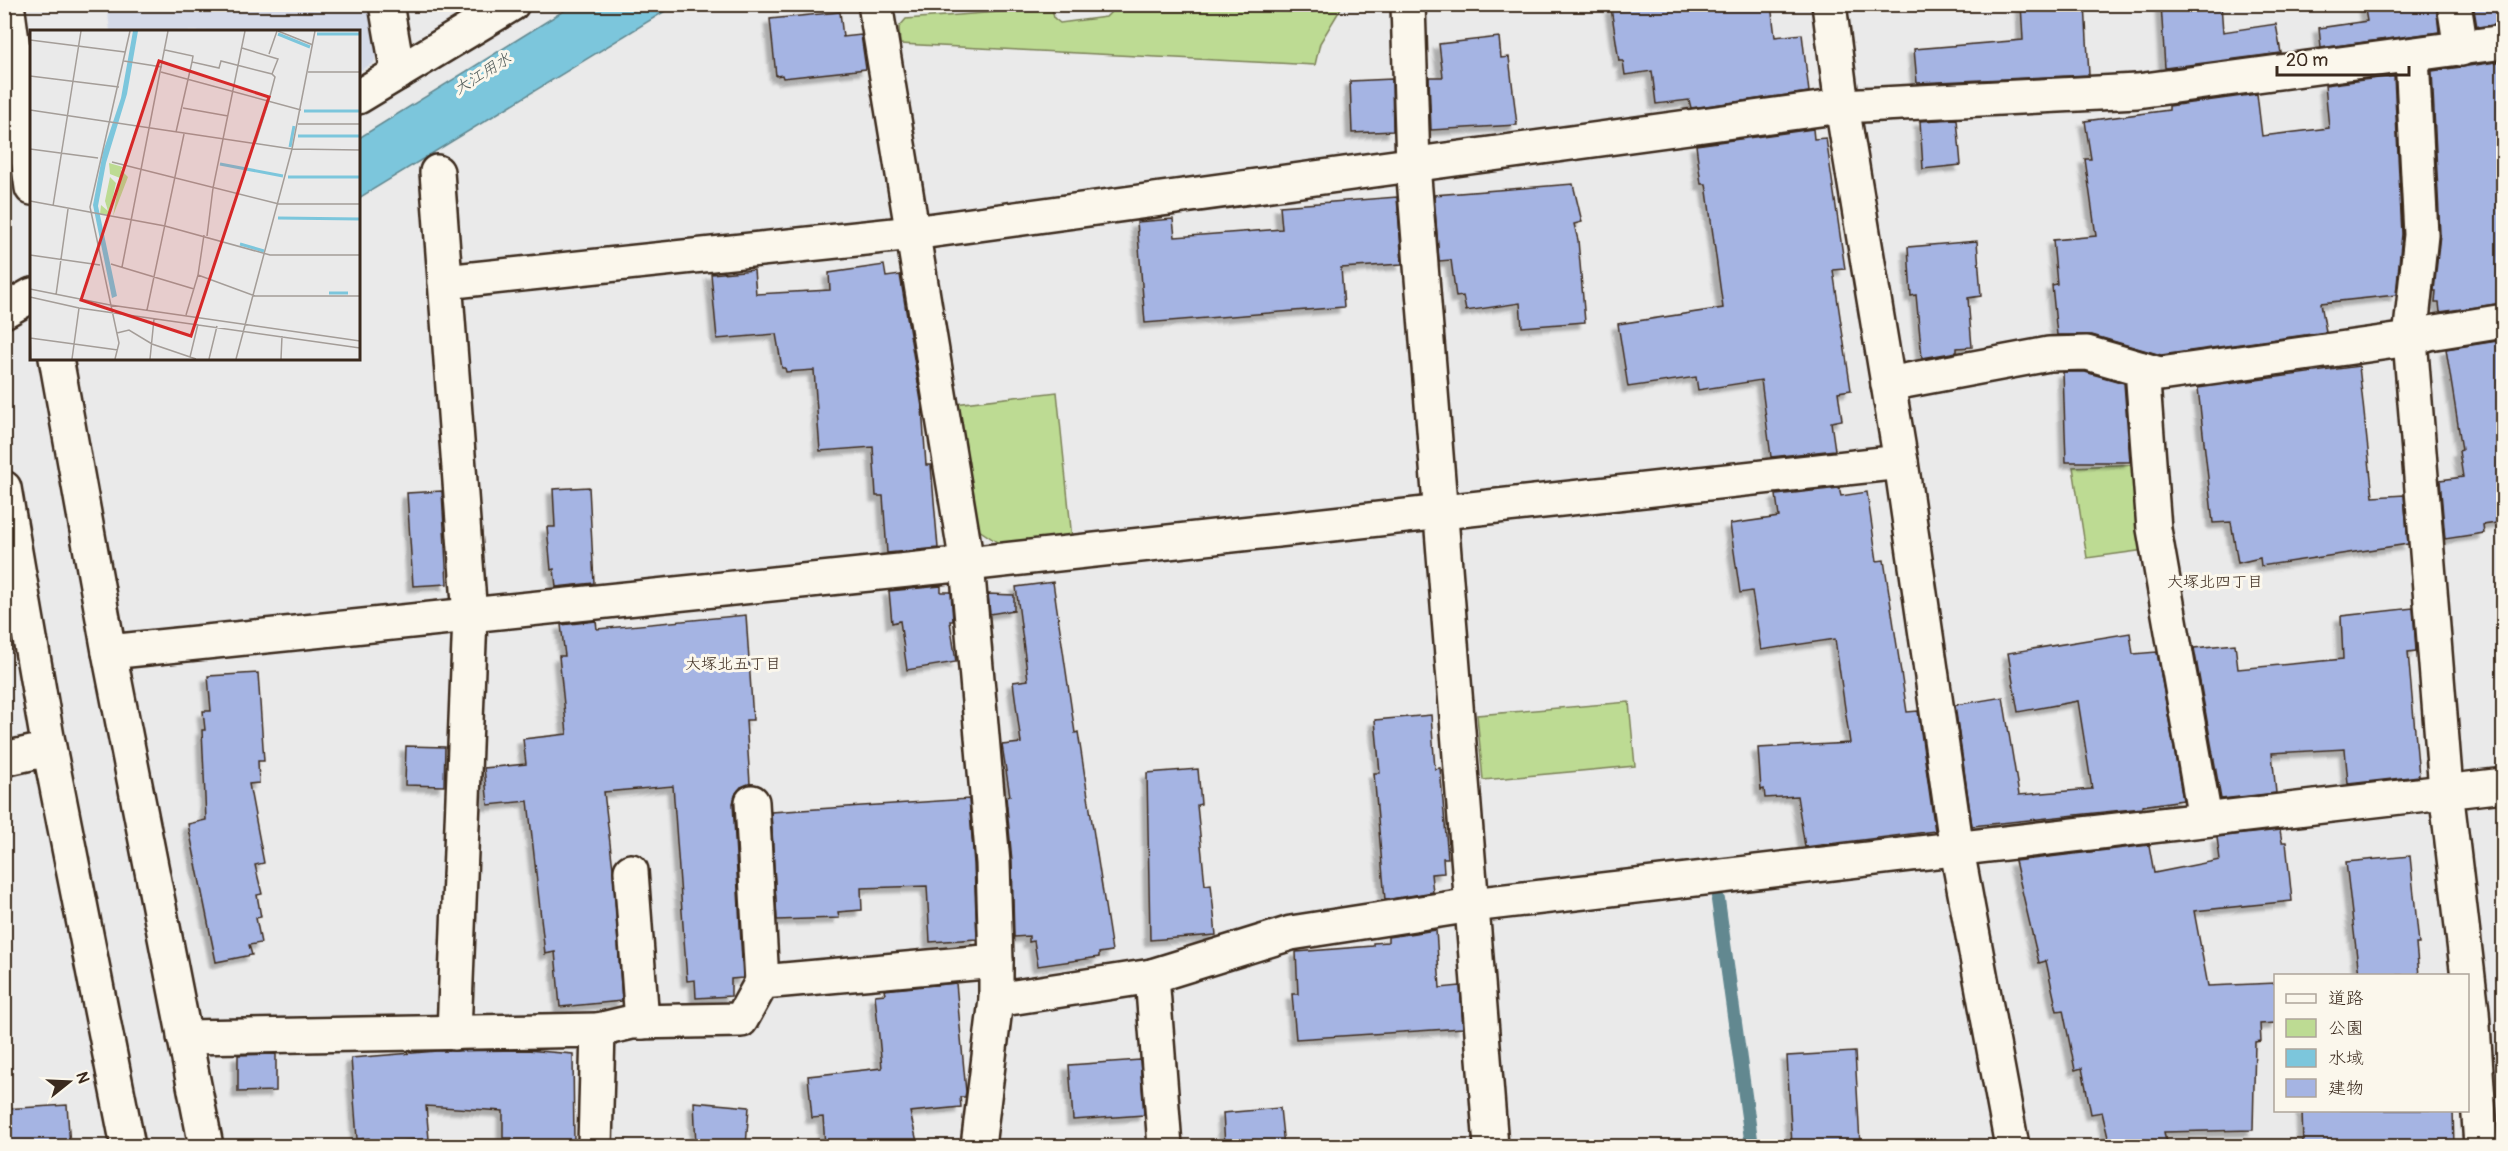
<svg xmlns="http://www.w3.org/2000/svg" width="2508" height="1151" font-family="Pangolin,'Klee One',sans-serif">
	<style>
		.built { fill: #d5dae8 }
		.green { fill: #bddb93; stroke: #7c8258; stroke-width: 1.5 }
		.water { fill: #7cc6dc; stroke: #628890; stroke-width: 1.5 }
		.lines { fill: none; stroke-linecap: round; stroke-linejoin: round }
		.stream { stroke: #628890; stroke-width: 14 }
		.building { fill: #a5b4e3; stroke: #3b2a1e; stroke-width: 1.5; filter: url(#shadow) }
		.minor-casing { stroke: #3b2a1e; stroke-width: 38 }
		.minor { stroke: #fbf7ec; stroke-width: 33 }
		.labels { text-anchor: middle; stroke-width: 6; stroke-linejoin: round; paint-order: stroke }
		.water-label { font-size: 16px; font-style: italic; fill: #4e5957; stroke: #fbf7ec }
		.neighbourhood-label { font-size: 16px; fill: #3b2a1e; stroke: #fbf7ec }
		.inset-river { fill: none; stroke: #7cc6dc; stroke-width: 3 }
		.inset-road { fill: none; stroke: #a49d98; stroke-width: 1.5 }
		.view { fill: #d62828; fill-opacity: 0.15; stroke: #d62828; stroke-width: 3 }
		.inset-edge { fill: none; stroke: #3b2a1e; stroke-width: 3 }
	</style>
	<defs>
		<filter id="shadow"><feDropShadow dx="-5.5" dy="5.5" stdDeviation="1.5" flood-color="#0004"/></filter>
	</defs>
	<rect width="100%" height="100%" fill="#eaeaea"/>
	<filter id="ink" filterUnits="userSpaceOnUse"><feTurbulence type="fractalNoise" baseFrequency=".0167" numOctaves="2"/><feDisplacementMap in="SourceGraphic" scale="12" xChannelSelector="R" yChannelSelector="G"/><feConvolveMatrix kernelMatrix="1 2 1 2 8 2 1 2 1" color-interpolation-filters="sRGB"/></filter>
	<g filter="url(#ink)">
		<!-- built -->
		<path class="built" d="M 107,5 L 374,5 L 380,38 L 374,63 L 359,71 L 358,32 L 110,31 Z"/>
		<!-- green -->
		<g class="green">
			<path d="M 1111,5 L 1111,4 L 1343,5 L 1320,43 L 1315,65 L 900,44 L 899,27 L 906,19 L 1052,8 L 1054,18 L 1060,23 L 1106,17 L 1111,12 Z"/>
			<path d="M 1057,392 L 1072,539 L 1003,546 L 976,528 L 955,404 Z"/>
			<path d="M 2138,464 L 2152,549 L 2087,558 L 2073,467 Z"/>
			<path d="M 1629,702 L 1635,766 L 1483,780 L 1477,715 Z"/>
		</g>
		<!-- water -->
		<path class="water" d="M 573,5 L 675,5 L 359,198 L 359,138 Z"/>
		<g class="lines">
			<!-- stream -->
			<path class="stream" d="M 1718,900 L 1752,1146"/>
		</g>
		<!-- building -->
		<g class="building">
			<path d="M 1635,4 L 1771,4 L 1775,37 L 1802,34 L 1809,92 L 1691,108 L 1689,100 L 1656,104 L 1652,71 L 1625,75 L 1623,61 L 1619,61 L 1611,8 Z"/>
			<path d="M 2021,4 L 2085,4 L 2089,75 L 1917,83 L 1914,49 L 2023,40 Z"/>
			<path d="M 2161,4 L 2221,4 L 2223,32 L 2276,24 L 2281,53 L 2165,68 Z"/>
			<path d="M 2364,4 L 2436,4 L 2439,32 L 2321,48 L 2319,28 L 2367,21 Z"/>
			<path d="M 2473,4 L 2504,4 L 2504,24 L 2477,27 Z"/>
			<path d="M 840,12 L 843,37 L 861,35 L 866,69 L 783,78 L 782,75 L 776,76 L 770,19 Z"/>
			<path d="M 1499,37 L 1501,58 L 1509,57 L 1517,125 L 1431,130 L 1429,77 L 1443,77 L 1439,44 Z"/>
			<path d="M 2504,61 L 2504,303 L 2440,312 L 2439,303 L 2435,303 L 2436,291 L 2434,291 L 2440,234 L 2432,71 Z"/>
			<path d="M 2394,76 L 2402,234 L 2396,295 L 2321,303 L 2326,332 L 2161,355 L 2092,335 L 2057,335 L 2052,285 L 2057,284 L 2053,240 L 2096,236 L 2085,159 L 2091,159 L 2085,121 L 2169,110 L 2169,106 L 2257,94 L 2262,136 L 2329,128 L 2325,85 Z"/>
			<path d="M 1392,79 L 1393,131 L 1352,133 L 1350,81 Z"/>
			<path d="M 1957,119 L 1961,165 L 1923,169 L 1920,121 Z"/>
			<path d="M 1813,129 L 1814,139 L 1826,138 L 1845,269 L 1833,270 L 1851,390 L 1838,392 L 1842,420 L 1831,422 L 1835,450 L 1771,457 L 1761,380 L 1698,390 L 1696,377 L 1628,387 L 1618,324 L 1723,308 L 1706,184 L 1701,184 L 1696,145 Z"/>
			<path d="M 1573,184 L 1582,222 L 1574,224 L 1578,240 L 1585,322 L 1522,327 L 1520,303 L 1466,311 L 1463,296 L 1456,297 L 1451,260 L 1439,261 L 1434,195 Z"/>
			<path d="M 1397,197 L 1402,264 L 1341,268 L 1344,307 L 1145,323 L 1137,222 L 1173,219 L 1175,237 L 1282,229 L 1280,206 Z"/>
			<path d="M 1977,241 L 1981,296 L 1968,298 L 1972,347 L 1957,348 L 1957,352 L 1922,358 L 1916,295 L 1911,296 L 1908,247 Z"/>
			<path d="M 884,265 L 886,277 L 900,275 L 922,407 L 926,465 L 931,465 L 938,548 L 887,553 L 883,496 L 876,496 L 873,447 L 820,451 L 814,370 L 786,372 L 785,368 L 782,368 L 776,334 L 717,339 L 711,274 L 754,270 L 756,294 L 830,290 L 829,273 Z"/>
			<path d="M 2504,340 L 2504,522 L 2483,525 L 2484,533 L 2445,539 L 2440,480 L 2463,477 L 2459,451 L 2462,450 L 2446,349 Z"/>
			<path d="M 2359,366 L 2373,497 L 2404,495 L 2408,544 L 2261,566 L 2260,558 L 2238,563 L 2231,522 L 2213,523 L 2198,388 Z"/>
			<path d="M 2063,372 L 2085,372 L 2124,383 L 2130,462 L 2066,462 Z"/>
			<path d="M 589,487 L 594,583 L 556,587 L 554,569 L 551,570 L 547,527 L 555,527 L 553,489 Z"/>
			<path d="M 1839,488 L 1841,496 L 1867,492 L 1877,561 L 1884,560 L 1907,712 L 1918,711 L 1935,831 L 1805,847 L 1797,796 L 1765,798 L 1764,789 L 1761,790 L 1758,748 L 1850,743 L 1835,639 L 1761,650 L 1752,591 L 1740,593 L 1730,524 L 1779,517 L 1776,495 Z"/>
			<path d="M 442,491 L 447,584 L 413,586 L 407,493 Z"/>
			<path d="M 1053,582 L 1075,733 L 1078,732 L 1112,951 L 1099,953 L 1099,957 L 1038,966 L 1034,941 L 1029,942 L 1029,936 L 1014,937 L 1012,861 L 1006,797 L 1010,796 L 1002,745 L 1021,743 L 1013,682 L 1028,680 L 1016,587 Z"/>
			<path d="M 941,586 L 941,592 L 951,592 L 953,621 L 950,621 L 956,662 L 907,670 L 900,621 L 892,623 L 889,591 Z"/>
			<path d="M 988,594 L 1014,595 L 1014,610 L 990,614 Z"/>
			<path d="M 2413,608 L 2416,651 L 2408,652 L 2419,776 L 2348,784 L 2345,749 L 2272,753 L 2276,793 L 2221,799 L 2194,648 L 2235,644 L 2238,669 L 2343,659 L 2341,616 Z"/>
			<path d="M 746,615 L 753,720 L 746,720 L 750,784 L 741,787 L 736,793 L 733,803 L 743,978 L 731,979 L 731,996 L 696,998 L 695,980 L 687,981 L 673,786 L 604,792 L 613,869 L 622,1001 L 560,1007 L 555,952 L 545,954 L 528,801 L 488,805 L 484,768 L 526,764 L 523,739 L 567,734 L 559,656 L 565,656 L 561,625 L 596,621 L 597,629 Z"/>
			<path d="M 2130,633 L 2133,654 L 2157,652 L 2183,800 L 2142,806 L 2142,808 L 1972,826 L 1955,705 L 2003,697 L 2019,795 L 2092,789 L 2078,701 L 2018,712 L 2008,653 Z"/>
			<path d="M 258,673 L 264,761 L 258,761 L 259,783 L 249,784 L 264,863 L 255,865 L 262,894 L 257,895 L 261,917 L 256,918 L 261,943 L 249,945 L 252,955 L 216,962 L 188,824 L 206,820 L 202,730 L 205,730 L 203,711 L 211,711 L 208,676 Z"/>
			<path d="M 1431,715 L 1435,769 L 1440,768 L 1448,858 L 1443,858 L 1444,873 L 1431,874 L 1433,892 L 1385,900 L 1374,773 L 1380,773 L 1375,720 Z"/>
			<path d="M 406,746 L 445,747 L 444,786 L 405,785 Z"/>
			<path d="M 1198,769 L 1201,804 L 1197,805 L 1205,885 L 1211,884 L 1216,935 L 1150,940 L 1147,773 Z"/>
			<path d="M 969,799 L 974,864 L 977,939 L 930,942 L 927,886 L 861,888 L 862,910 L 838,912 L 839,918 L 777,920 L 771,812 Z"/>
			<path d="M 2280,830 L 2282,842 L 2286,842 L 2292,901 L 2194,911 L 2208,986 L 2276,983 L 2276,1023 L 2260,1024 L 2261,1041 L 2255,1042 L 2253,1130 L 2164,1132 L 2166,1142 L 2144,1146 L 2110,1146 L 2102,1112 L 2091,1114 L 2082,1068 L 2075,1070 L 2063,1010 L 2057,1011 L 2046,961 L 2039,963 L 2015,861 L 2149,845 L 2154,873 L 2220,860 L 2217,837 Z"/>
			<path d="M 2410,856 L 2419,944 L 2416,944 L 2419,975 L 2359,975 L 2346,862 Z"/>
			<path d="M 1436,930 L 1440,988 L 1460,986 L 1463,1028 L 1296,1039 L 1292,994 L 1298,994 L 1296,952 L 1373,946 L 1373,943 L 1388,942 L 1388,937 Z"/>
			<path d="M 956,983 L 966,1092 L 965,1097 L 960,1097 L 961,1107 L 910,1112 L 918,1146 L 883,1146 L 882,1143 L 825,1146 L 823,1117 L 812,1118 L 808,1076 L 882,1068 L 875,995 L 885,994 L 884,990 Z"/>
			<path d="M 527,1050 L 573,1054 L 574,1141 L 512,1142 L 512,1138 L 503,1138 L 503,1111 L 426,1106 L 429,1139 L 405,1141 L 405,1146 L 370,1146 L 369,1138 L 357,1139 L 351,1058 L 437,1051 Z"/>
			<path d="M 1855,1052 L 1860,1144 L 1792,1146 L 1787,1056 Z"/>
			<path d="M 276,1054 L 276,1091 L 238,1092 L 238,1055 Z"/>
			<path d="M 1140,1060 L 1144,1115 L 1073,1120 L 1069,1065 Z"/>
			<path d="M 694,1102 L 749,1107 L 746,1146 L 696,1146 Z"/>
			<path d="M 67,1105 L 70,1146 L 7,1146 L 4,1109 Z"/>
			<path d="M 1280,1108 L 1284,1146 L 1225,1146 L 1223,1113 Z"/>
			<path d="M 2302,1110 L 2453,1110 L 2454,1146 L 2303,1146 Z"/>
		</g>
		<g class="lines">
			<!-- minor casing -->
			<g class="minor-casing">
				<g id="minor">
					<path d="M 7,4 L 32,188"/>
					<path d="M 386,4 L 398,73"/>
					<path d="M 875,4 L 967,564 L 993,863 L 996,961 L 996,1000 L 978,1146"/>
					<path d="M 1408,4 L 1413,165 L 1491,1146"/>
					<path d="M 1829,4 L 1842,106 L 1901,462 L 1957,850 L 2012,1146"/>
					<path d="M 2454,4 L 2461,49"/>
					<path d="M 2412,56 L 2421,235 L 2410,339 L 2446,790 L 2472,1011 L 2481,1146"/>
					<path d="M 358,97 L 512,4"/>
					<path d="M 437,172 L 470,616 L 454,1033"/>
					<path d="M 445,282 L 913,233 L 1842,106 L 2137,91 L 2504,42"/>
					<path d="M 4,311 L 32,295"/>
					<path d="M 56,358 L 109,652 L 206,1146"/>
					<path d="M 2142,369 L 2154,529 L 2205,819"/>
					<path d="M 1888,384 L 2049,354 L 2087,353 L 2160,374 L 2410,339 L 2429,333 L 2504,321"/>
					<path d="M 4,488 L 47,737 L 128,1146"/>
					<path d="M 109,652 L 967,564 L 1901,462"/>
					<path d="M 4,759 L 49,749"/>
					<path d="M 752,802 L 762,982"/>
					<path d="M 631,871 L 642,1022"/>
					<path d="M 1152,976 L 1165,1146"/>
					<path d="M 996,1000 L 1152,976 L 1291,933 L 1472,905 L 2504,785"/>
					<path d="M 598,1030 L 632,1022 L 741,1020 L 762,982 L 996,961"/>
					<path d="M 184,1037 L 598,1030 L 595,1146"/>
				</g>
			</g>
			<!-- minor -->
			<use href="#minor" class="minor"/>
		</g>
	</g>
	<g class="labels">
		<!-- water labels -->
		<g class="water-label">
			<text transform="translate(482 73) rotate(-32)" y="6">大江用水</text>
		</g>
		<!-- neighbourhood labels -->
		<g class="neighbourhood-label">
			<text x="2215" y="587">大塚北四丁目</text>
			<text x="733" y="669">大塚北五丁目</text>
		</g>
	</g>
	<!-- overview -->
	<g transform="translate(30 30)">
		<rect width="330" height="330" fill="#eaeaea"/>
		<path d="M 79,133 L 93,137 L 91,140 L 98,147 L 83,186 L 90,148 L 80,144 ZM 80,147 L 86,153 L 79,185 L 70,184 L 71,175 L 78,181 L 75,171 Z" fill="#bddb93"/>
		<path d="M 103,1 L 108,1 L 97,64 L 76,133 L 68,176 L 87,266 L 82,268 L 63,175 L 73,122 L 91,68 Z" fill="#7cc6dc"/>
		<path class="inset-river" d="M 248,4 L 280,17M 287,4 L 330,4M 274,81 L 330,81M 268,106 L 330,106M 260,117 L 264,96M 190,134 L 253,146M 258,147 L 330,147M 248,188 L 330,189M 210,214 L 234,221M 299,263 L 318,263"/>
		<path class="inset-road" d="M 248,1 L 283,15M 0,10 L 95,22M 212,18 L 248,29 L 242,44M 135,20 L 163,26 L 162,32 L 189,38 L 191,31 L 242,44 L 245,47 L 239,70M 239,24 L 247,1M 94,31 L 132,37M 131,42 L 271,80M 278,42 L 330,42M 0,46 L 89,57M 153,78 L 198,86M 0,80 L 262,119 L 330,120M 268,94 L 330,94M 146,102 L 162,32M 225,114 L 239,70M 0,119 L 68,128M 82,132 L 249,174 L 330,174M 0,171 L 135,196 L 240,225 L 330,225M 23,176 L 51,1M 177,206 L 183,158 L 215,1M 0,225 L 70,235M 81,234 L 164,259M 92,237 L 138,1M 168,245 L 174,205M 0,259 L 80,275 L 330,311M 26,265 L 38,179M 0,267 L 49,278 L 330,318M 117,280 L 154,104M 156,285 L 168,245 L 225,266 L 330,266M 0,293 L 1,329M 87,303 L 99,300 L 122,314 L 166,329M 0,308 L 88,320M 160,327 L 168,294M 42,329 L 49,278M 85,329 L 89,313 L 60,177 L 100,1M 120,329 L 124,289M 179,329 L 187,296M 206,329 L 262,119 L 285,1M 251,329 L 252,306"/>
		<path class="view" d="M 129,31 L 239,67 L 161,306 L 51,270 Z"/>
		<rect width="330" height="330" class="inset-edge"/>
	</g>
	<!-- margin -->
	<rect width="2508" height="1151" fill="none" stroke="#fbf7ec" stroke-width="24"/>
	<rect x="12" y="12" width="2484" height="1127" fill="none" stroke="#3b2a1e" stroke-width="2" filter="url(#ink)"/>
	<!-- legend -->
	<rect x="2274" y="974" width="195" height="138" fill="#fbf7ec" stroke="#aea59a" stroke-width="1.5"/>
	<rect x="2286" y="994" width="30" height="9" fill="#fbf7ec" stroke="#aea59a" stroke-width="1.5"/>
	<text x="2328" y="1004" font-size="18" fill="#3b2a1e">道路</text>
	<rect x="2286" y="1019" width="30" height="18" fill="#bddb93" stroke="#aea59a" stroke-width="1.5"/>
	<text x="2328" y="1034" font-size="18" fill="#3b2a1e">公園</text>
	<rect x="2286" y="1049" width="30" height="18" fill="#7cc6dc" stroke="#aea59a" stroke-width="1.5"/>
	<text x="2328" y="1064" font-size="18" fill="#3b2a1e">水域</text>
	<rect x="2286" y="1079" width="30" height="18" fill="#a5b4e3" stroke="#aea59a" stroke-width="1.5"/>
	<text x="2328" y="1094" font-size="18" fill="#3b2a1e">建物</text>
	<!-- north arrow -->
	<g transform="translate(69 1082) rotate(72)" stroke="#fbf7ec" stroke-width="4.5" paint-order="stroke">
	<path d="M0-4.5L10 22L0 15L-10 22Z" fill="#3b2a1e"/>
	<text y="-9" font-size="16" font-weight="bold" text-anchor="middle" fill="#3b2a1e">N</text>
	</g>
	<!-- scale -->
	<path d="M2277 66v9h132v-9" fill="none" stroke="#3b2a1e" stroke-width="3"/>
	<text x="2286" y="66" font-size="18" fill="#3b2a1e" stroke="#fbf7ec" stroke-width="4.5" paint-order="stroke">20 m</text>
</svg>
